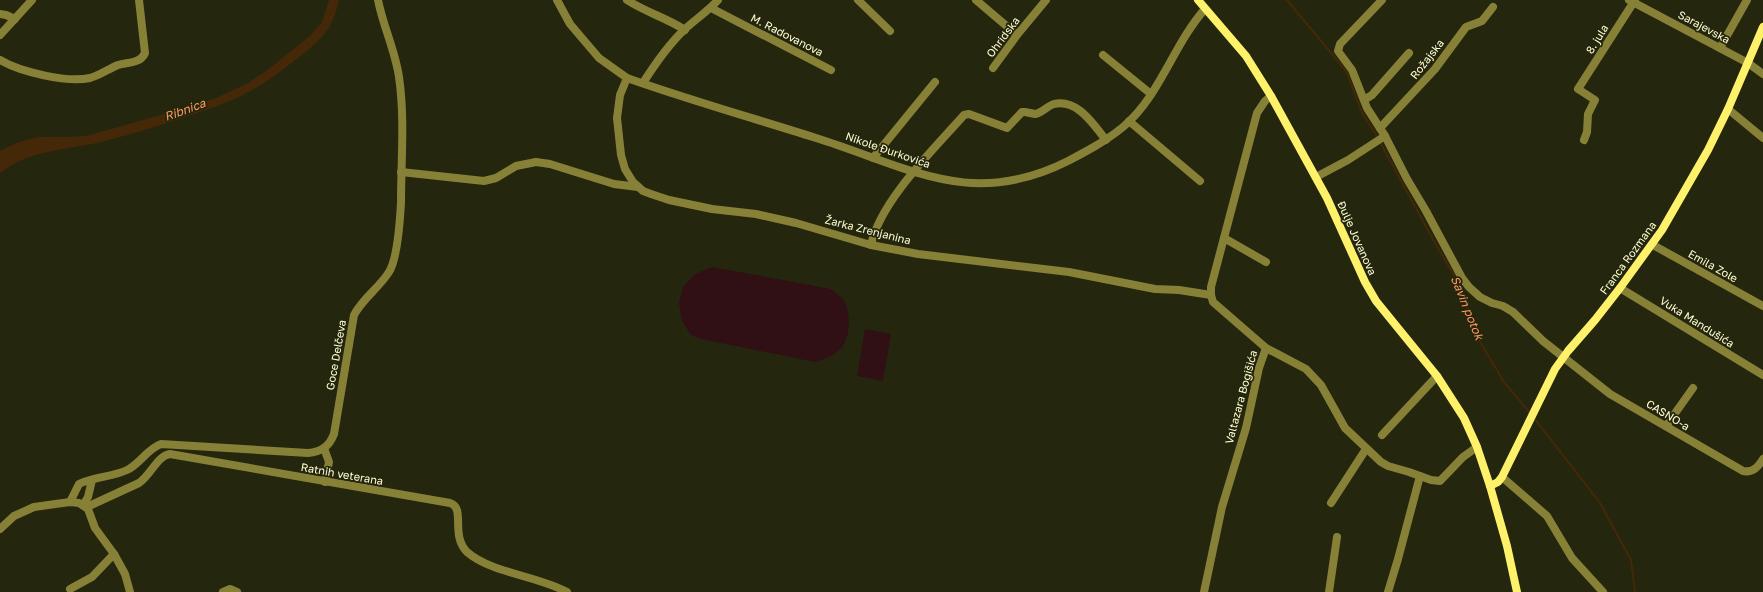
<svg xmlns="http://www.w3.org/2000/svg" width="1763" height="592" font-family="'Golos Text',sans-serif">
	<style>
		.green { fill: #301015 }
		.water { fill: #452807 }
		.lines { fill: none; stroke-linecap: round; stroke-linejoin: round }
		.stream { stroke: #452807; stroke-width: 2 }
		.street { stroke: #878137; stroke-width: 8 }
		.secondary { stroke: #fff26a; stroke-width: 8 }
		.labels { text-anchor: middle; stroke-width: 3.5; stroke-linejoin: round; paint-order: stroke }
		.street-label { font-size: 11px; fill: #ffffd3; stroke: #25260e }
		.water-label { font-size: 12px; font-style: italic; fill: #ff9961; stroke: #25260e }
	</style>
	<rect width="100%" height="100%" fill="#25260e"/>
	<!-- green -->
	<g class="green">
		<path d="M 712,267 L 831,289 C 834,292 840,295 843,299 C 851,312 851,335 842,347 C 835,356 824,359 815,362 L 701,339 L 691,335 L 682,321 L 679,303 L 683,287 L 695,274 Z"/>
		<path d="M 865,329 L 891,334 L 883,381 L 857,376 Z"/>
	</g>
	<!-- water -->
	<path class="water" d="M 329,0 L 339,0 C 337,9 334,18 330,26 C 321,40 306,52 293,62 C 279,72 266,83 250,91 C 235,100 217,106 200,112 C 167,123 134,134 101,142 C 66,150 29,150 0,173 L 0,151 C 12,144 29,138 42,137 C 58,136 74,138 90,135 L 189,107 L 216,98 L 248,83 L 266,71 L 310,36 L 322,22 Z"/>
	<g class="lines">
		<!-- stream -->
		<g class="stream">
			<path d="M 1287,0 L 1346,71 L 1362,113 L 1378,138"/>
			<path d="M 1380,142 L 1431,236 L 1461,287 L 1476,335 L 1504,382 L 1530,413"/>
			<path d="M 1534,418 L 1600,503 L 1631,560 L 1635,592"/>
		</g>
		<!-- street -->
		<g class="street">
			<path d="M 557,0 L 570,24 L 599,58 L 627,78 C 689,100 753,118 816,138 C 909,167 971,210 1068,161 C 1087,151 1106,141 1123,127 C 1160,96 1173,45 1205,9"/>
			<path d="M 627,0 C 645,12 667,18 685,30"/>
			<path d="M 858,0 L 890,31"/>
			<path d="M 976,0 L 1017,35"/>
			<path d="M 1382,0 L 1340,44 L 1338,51 L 1352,70 L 1367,108 L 1385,136 L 1407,179 L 1426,211 L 1462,278 L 1469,287 L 1480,297 L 1492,303 L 1503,306 L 1513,312 L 1543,341 L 1610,394 L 1743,471 C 1753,473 1758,467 1763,459"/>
			<path d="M 1629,0 L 1748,63 L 1763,74"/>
			<path d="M 711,8 L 831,70"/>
			<path d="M 0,14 L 6,15 L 15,19"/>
			<path d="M 0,35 L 32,0"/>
			<path d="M 1720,48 L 1747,0"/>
			<path d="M 1103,55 L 1151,94"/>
			<path d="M 0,60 C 20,72 67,83 90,78 C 101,75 108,69 118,65 C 128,62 140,64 145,53 L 139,0"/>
			<path d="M 993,68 L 1017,35 L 1046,0"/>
			<path d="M 627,78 L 620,95 L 617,118 L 621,155 L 625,169 L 633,182 L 643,191 L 651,194 L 669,200 L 712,209 L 756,214 L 796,223 L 871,245 L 918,254 L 1069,272 L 1155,289 L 1179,290 L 1211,295"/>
			<path d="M 643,83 C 655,64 668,45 685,29 C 696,19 708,11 718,0"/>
			<path d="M 1271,96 L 1265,101 L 1257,113 L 1211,287 L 1211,295 L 1213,302 L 1266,348 L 1306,369 L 1321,385 L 1345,428 L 1381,462 L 1388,466 L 1409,472 L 1431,480 L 1440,481 L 1463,457 L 1477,447"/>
			<path d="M 1364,100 L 1372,95 L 1409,53"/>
			<path d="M 1728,109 L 1763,138"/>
			<path d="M 1129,121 L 1200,181"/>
			<path d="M 1380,128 L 1435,69 L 1466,27 L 1482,21 L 1493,7"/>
			<path d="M 1584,140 L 1587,132 L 1588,114 L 1595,100 L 1578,89 L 1635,0"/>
			<path d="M 873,158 L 935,82"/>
			<path d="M 401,172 L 484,181 L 496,178 L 516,166 L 536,162 L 550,164 L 614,184 L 638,187"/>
			<path d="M 1316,177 L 1348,160 L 1385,136"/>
			<path d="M 1224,238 L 1266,262"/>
			<path d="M 871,245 C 880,201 935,148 964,115 L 969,114 L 1007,128 L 1022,112 L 1025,112 L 1035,114 C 1042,113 1047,106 1054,104 C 1078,99 1093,124 1106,140"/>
			<path d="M 1653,245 L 1763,306"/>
			<path d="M 1620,288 L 1763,375"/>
			<path d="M 1666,426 L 1693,388"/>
			<path d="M 1382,435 L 1437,376"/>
			<path d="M 324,448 L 329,462 L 325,482"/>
			<path d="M 1502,477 L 1547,516 L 1572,558 L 1603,592"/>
			<path d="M 70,502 L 79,484 C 93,477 112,477 127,470 C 140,464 147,449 161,444 L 308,453 C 321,452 329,447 334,434 L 354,315 C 363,298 379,288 389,272 C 398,258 400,220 401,203 C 401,161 405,118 399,77 C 395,50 383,26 378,0"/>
			<path d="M 1331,503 L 1366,449"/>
			<path d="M 83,505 L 88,497 L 92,480"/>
			<path d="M 87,507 L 139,483 C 151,475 157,456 170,454 L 450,503 C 466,508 450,535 467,552 C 491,573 538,576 567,592"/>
			<path d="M 0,529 L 14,516 L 34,507 L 70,502 L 79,503 L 88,509 L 95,528 L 114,554 L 125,574 L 130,592"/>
			<path d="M 70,589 L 92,577 L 114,554"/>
			<path d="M 223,592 L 230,589 L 237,592"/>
			<path d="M 1204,592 L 1222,507 L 1246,428 L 1259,368 L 1266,348"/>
			<path d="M 1329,592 L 1337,537"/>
			<path d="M 1388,592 L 1398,559 L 1420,476"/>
		</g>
		<!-- secondary -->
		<g class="secondary">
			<path d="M 1198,0 L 1246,56 L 1271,96 L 1327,198 L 1365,282 L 1376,301 L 1437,376 L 1464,418 L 1477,447 L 1490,486 L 1507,546 L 1517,592"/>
			<path d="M 1490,486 L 1498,482 L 1502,477 L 1555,369 L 1568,351 L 1595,320 L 1620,288 L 1662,230 L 1708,150 L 1728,109 L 1763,27"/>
		</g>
	</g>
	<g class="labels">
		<!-- street labels -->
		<g class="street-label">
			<text transform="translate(1704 27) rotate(28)" y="4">Sarajevska</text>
			<text transform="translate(787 35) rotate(27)" y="4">M. Radovanova</text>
			<text transform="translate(1003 37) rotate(-53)" y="4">Ohridska</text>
			<text transform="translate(1597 39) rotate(-58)" y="4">8. jula</text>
			<text transform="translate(1427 59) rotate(-52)" y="4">Rožajska</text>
			<text transform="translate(888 150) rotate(19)" y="4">Nikole Đurkovića</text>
			<text transform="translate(868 230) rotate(14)" y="4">Žarka Zrenjanina</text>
			<text transform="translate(1357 238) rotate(66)" y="4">Đulje Jovanova</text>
			<text transform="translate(1628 258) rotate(-54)" y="4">Franca Rozmana</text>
			<text transform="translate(1713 266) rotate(29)" y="4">Emila Zole</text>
			<text transform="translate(1697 322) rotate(32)" y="4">Vuka Mandušića</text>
			<text transform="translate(336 355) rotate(-80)" y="4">Goce Delčeva</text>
			<text transform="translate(1241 397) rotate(-75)" y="4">Valtazara Bogišića</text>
			<text transform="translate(1668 415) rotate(31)" y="4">CASNO-a</text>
			<text transform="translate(342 474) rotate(10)" y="4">Ratnih veterana</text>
		</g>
		<!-- water labels -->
		<g class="water-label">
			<text transform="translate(185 110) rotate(-20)" y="4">Ribnica</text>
			<text transform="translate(1467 308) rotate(68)" y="4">Savin potok</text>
		</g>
	</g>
</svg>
